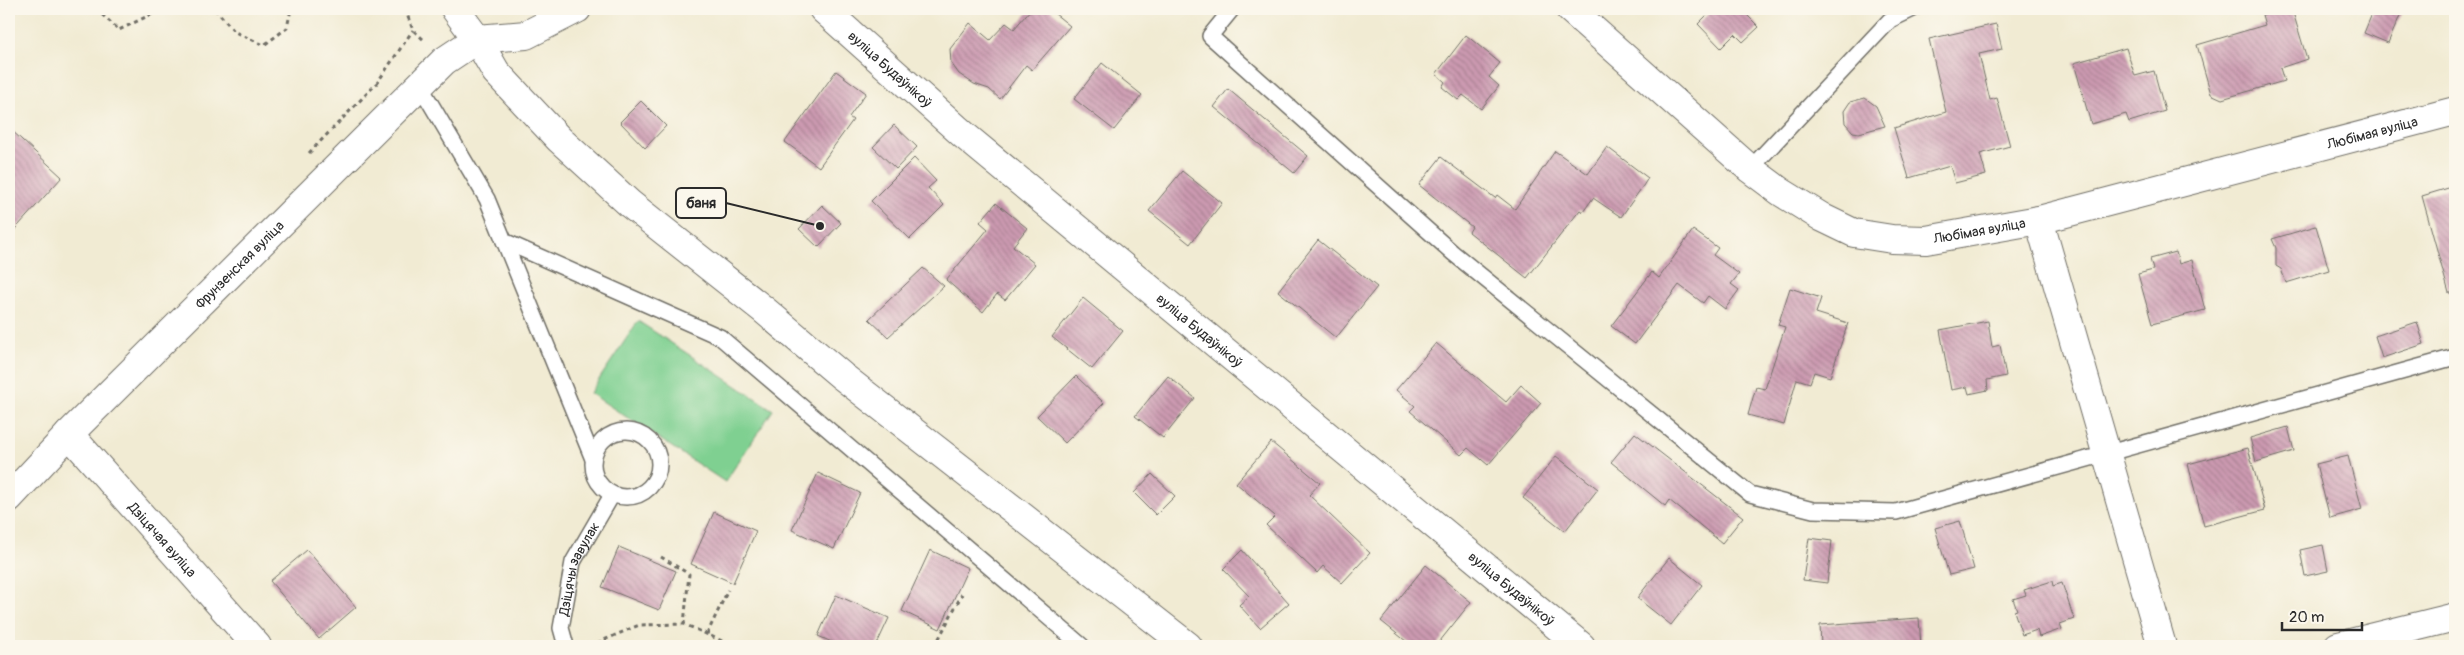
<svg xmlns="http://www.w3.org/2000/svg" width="2464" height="655" font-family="Pangolin,sans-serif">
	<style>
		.park { fill: #7fd091; stroke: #557e5e }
		.building { fill: url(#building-back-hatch) }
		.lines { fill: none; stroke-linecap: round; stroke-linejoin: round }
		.service-casing { stroke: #706e66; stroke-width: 18 }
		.minor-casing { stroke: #706e66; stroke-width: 30 }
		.path { stroke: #706e66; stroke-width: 3; stroke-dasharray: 4 4; stroke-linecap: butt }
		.service { stroke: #fff; stroke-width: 15 }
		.minor { stroke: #fff; stroke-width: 28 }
		.labels { text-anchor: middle; stroke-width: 4; stroke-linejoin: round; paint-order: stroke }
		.street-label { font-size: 14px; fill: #2b2b2b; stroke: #fbf7ec }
		.leader { fill: none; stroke: #2b2b2b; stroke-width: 2 }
		.callout-dot { fill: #2b2b2b; stroke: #fbf7ec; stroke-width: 2 }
		.callout { fill: #fbf7ec; stroke: #2b2b2b; stroke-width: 2 }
		.callout-label { font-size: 15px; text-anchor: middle; font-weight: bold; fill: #2b2b2b }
	</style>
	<defs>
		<pattern id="building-back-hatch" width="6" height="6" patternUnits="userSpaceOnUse" patternTransform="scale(1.25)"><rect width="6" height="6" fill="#cc9ab1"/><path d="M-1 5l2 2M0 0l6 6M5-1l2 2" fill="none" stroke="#a67e90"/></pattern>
	</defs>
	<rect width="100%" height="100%" fill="#fbf7ec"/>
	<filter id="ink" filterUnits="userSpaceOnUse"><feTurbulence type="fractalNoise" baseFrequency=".02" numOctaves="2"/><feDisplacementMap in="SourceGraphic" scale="10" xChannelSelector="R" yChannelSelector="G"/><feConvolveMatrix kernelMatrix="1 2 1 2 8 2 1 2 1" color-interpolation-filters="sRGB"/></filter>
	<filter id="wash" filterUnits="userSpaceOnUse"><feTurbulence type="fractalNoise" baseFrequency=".0096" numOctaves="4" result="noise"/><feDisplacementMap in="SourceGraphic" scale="20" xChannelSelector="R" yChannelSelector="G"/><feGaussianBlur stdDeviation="1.12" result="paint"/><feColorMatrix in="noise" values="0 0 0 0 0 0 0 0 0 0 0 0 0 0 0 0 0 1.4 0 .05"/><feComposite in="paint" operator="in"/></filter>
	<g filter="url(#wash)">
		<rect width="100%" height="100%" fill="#f1ebd3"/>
		<!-- park -->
		<path class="park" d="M 638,321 L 773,410 L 725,482 L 590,393 Z"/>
		<g id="blocks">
			<!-- building -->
			<g class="building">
				<path d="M 1031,9 L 1049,9 L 1070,26 L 1032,70 L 1026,65 L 1000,99 L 989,89 L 974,84 L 959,74 L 951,63 L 950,49 L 970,23 L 990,40 L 1006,23 L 1014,29 Z"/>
				<path d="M 1713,9 L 1741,9 L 1759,27 L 1743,42 L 1735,34 L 1721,48 L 1698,24 Z"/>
				<path d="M 2282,9 L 2292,9 L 2307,59 L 2280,68 L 2284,81 L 2222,99 L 2211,94 L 2197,45 L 2265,25 L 2262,15 Z"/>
				<path d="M 2374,9 L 2403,9 L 2388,43 L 2364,33 Z"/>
				<path d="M 1996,24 L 2002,49 L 1979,54 L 1990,100 L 1997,98 L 2010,146 L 1980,154 L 1986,175 L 1955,183 L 1950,166 L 1909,178 L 1894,128 L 1946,112 L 1929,39 Z"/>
				<path d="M 1466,35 L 1500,63 L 1489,77 L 1499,86 L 1481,109 L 1463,95 L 1458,100 L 1442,87 L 1445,82 L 1436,74 Z"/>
				<path d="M 2126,48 L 2135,76 L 2154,71 L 2165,111 L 2129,122 L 2126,114 L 2091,124 L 2074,63 Z"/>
				<path d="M 1102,63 L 1142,95 L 1114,130 L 1074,99 Z"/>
				<path d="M 836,71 L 866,93 L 849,117 L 853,120 L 819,167 L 785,142 Z"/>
				<path d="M 1228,89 L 1308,156 L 1294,173 L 1214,107 Z"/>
				<path d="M 1865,98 L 1876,106 L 1885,126 L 1859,133 L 1853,132 L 1845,123 L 1844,111 L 1850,102 Z"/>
				<path d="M 641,101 L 666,126 L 645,148 L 620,122 Z"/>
				<path d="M 894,125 L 917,147 L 896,169 L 873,147 Z"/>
				<path d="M 9,128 L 62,177 L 9,236 Z"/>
				<path d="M 1607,147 L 1648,178 L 1643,186 L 1621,217 L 1593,198 L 1583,212 L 1580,210 L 1527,278 L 1469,232 L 1472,227 L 1419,185 L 1441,157 L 1495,198 L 1497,195 L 1515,209 L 1555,151 L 1588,174 Z"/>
				<path d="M 914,158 L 936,181 L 928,188 L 944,205 L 910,239 L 871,201 Z"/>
				<path d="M 1182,171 L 1222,203 L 1190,244 L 1149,211 Z"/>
				<path d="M 2455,186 L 2455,293 L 2449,293 L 2422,196 Z"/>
				<path d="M 996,203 L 1027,228 L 1013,246 L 1035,264 L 1005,300 L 997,294 L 983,312 L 946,280 L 988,229 L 980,222 Z"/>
				<path d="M 822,205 L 841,223 L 818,247 L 799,229 Z"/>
				<path d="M 2316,226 L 2329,270 L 2286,283 L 2281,269 L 2276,266 L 2276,248 L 2272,239 Z"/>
				<path d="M 1693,230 L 1718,248 L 1713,255 L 1739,274 L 1731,284 L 1739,290 L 1725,309 L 1708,296 L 1703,303 L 1679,285 L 1635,344 L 1611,326 L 1652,272 L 1659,278 Z"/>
				<path d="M 1318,240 L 1377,287 L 1336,338 L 1278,291 Z"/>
				<path d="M 2176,252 L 2179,264 L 2192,260 L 2205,310 L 2152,324 L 2138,274 L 2153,270 L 2150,259 Z"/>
				<path d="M 923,268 L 944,286 L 888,337 L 869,319 Z"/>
				<path d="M 1790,288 L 1821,298 L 1816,313 L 1848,323 L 1830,377 L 1814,372 L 1810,383 L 1797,379 L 1784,425 L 1748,415 L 1756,387 L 1765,389 L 1785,327 L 1778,325 Z"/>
				<path d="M 1083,298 L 1123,331 L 1092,369 L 1052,337 Z"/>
				<path d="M 1988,321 L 1992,347 L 2000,345 L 2006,376 L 1987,380 L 1988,390 L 1969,394 L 1967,387 L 1951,390 L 1940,330 Z"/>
				<path d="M 2417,322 L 2424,344 L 2382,358 L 2375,336 Z"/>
				<path d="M 1436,343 L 1506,402 L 1521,385 L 1541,403 L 1488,465 L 1468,448 L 1461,455 L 1410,411 L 1415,406 L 1396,390 Z"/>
				<path d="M 1076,376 L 1104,403 L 1065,443 L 1037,416 Z"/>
				<path d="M 1168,376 L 1195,398 L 1163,438 L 1135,416 Z"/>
				<path d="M 2288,427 L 2294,451 L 2256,462 L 2250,438 Z"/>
				<path d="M 1635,433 L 1743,517 L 1722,543 L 1669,500 L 1665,506 L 1611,462 Z"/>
				<path d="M 1271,442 L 1320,483 L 1309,495 L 1370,553 L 1342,583 L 1323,566 L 1317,573 L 1266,525 L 1275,516 L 1236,483 Z"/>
				<path d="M 2248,448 L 2265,510 L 2204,526 L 2188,464 Z"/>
				<path d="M 1556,456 L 1598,489 L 1565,531 L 1523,498 Z"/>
				<path d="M 2348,456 L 2362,509 L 2330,518 L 2316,464 Z"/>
				<path d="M 818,473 L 860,493 L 834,549 L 792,530 Z"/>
				<path d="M 1152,474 L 1175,496 L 1156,515 L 1134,493 Z"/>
				<path d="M 714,512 L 756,531 L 733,583 L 691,564 Z"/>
				<path d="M 1960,521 L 1974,569 L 1949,575 L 1935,528 Z"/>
				<path d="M 1809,538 L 1832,541 L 1827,583 L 1803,580 Z"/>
				<path d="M 2323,545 L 2328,571 L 2305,576 L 2300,550 Z"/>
				<path d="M 619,547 L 676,571 L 659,610 L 602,587 Z"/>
				<path d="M 307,550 L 356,607 L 319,639 L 270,581 Z"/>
				<path d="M 930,550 L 968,568 L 940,629 L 902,611 Z"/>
				<path d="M 1242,550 L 1289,603 L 1260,628 L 1239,605 L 1249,596 L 1223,569 Z"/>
				<path d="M 1669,558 L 1702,585 L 1671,625 L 1637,598 Z"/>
				<path d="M 1426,565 L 1471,602 L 1436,646 L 1412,646 L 1381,621 Z"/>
				<path d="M 2052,581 L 2053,586 L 2062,583 L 2074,619 L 2060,624 L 2062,629 L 2039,637 L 2037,630 L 2022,635 L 2014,611 L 2017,610 L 2013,599 L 2026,595 L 2024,590 Z"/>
				<path d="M 836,595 L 889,618 L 876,646 L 841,646 L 818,636 Z"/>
				<path d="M 1919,618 L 1921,646 L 1821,646 L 1820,625 Z"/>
			</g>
		</g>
	</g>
	<g filter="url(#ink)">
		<use href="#blocks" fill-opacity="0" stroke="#706e66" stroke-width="1"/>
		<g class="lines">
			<!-- service casing -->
			<g class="service-casing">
				<g id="service">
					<path d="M 1232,9 L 1210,36 L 1453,253 L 1750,494 L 1813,510 L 1896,512 L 2455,357"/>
					<path d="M 419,84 L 487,199 L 593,459"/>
					<path d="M 1750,169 L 1890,20 L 1913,9"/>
					<path d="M 504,241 L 720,337 L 1082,646"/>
					<circle cx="626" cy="464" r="33"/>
					<path id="s1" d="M 566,646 L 561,628 L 573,562 L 612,495"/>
				</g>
			</g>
			<!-- minor casing -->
			<g class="minor-casing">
				<g id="minor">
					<path d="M 455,9 L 477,39 L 496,72 L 559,139 L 630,204 L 764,310 L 842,376 L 1188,646"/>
					<path id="s2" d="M 823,9 L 965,136 L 1581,646"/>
					<path id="s3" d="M 1570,9 L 1750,169 L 1781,192 L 1823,218 L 1854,233 L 1892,239 L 1926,240 L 2039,220 L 2455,111"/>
					<path d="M 2039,220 L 2162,646"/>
					<path id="s4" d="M 69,434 L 257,646"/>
					<path id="s5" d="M 9,498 L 69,434 L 444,61 L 477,39 L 526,35 L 577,9"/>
					<path d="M 2338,646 L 2455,617"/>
				</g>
			</g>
			<!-- path -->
			<g class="path">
				<path d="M 96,9 L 119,30 L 162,9"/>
				<path d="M 215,9 L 235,32 L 264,45 L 287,28 L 291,9"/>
				<path d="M 405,9 L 413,30 L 425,41"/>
				<path d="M 309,153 L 377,83 L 413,30"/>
				<path d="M 661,557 L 689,574 L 684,624"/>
				<path d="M 707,634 L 728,590"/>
				<path d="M 590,646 L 639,625 L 684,624 L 733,646"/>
				<path d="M 935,646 L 962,594"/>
			</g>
			<!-- service -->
			<use href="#service" class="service"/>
			<!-- minor -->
			<use href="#minor" class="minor"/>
		</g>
	</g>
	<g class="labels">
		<!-- street labels -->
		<g class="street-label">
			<text dy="5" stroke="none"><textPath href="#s2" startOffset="90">вуліца Будаўнікоў</textPath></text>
			<text dy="5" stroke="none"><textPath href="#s3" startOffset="895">Любімая вуліца</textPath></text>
			<text dy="5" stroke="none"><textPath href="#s3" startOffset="490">Любімая вуліца</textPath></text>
			<text dy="5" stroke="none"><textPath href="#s5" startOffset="328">Фрунзенская вуліца</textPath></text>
			<text dy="5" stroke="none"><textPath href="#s2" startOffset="495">вуліца Будаўнікоў</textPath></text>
			<text dy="5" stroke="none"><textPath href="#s4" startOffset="141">Дзіцячая вуліца</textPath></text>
			<text dy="5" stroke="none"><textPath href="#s1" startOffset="81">Дзіцячы завулак</textPath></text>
			<text dy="5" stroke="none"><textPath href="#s2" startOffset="900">вуліца Будаўнікоў</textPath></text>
		</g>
	</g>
	<!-- callouts -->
	<path class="leader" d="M820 226L726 203"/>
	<circle class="callout-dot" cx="820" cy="226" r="5"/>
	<rect class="callout" x="676" y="188" width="50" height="30" rx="5"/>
	<g class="callout-label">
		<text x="701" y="208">баня</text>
	</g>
	<!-- margin -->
	<rect width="2464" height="655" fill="none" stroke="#fbf7ec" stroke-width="30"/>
	<!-- scale -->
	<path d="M2282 622v8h80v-8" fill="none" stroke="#2b2b2b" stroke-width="2.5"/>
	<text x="2289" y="622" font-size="15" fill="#2b2b2b" stroke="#fbf7ec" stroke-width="4" paint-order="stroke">20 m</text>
</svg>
